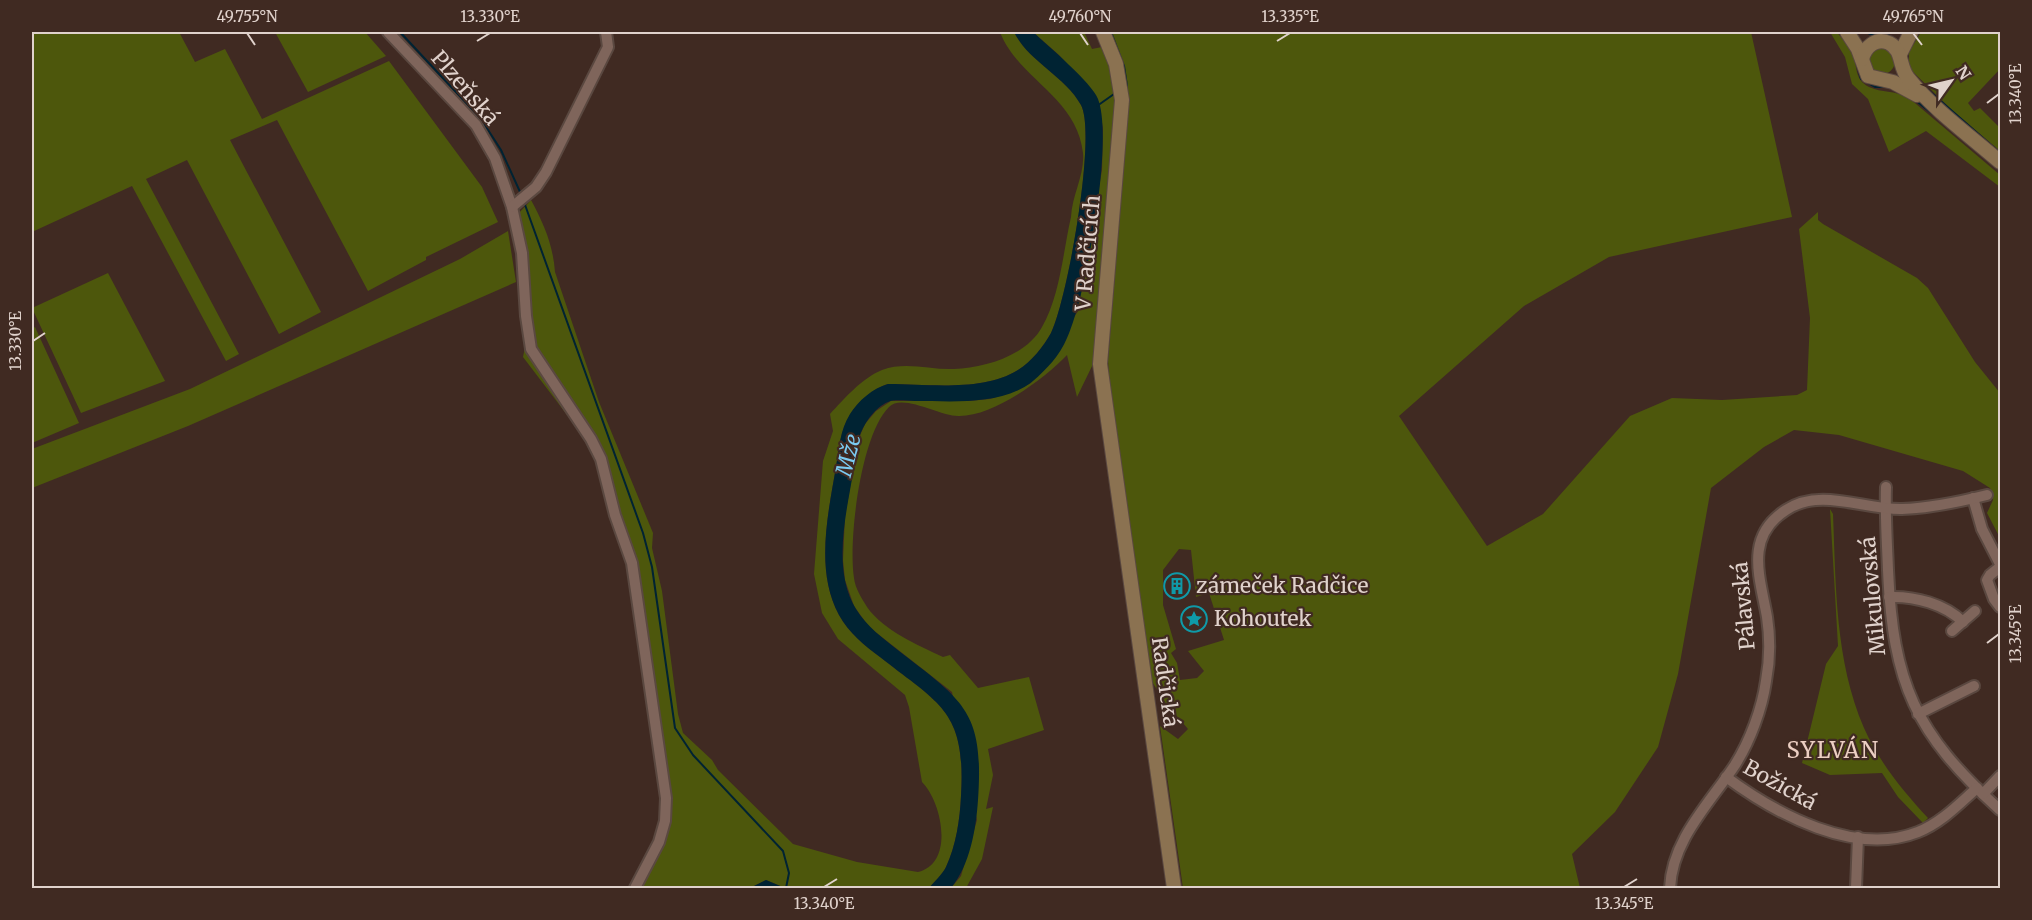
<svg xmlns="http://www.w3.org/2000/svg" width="2032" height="920" font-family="Merriweather,serif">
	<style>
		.green { fill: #4d570c; fill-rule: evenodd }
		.water { fill: #002333 }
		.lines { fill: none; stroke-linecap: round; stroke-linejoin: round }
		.stream { stroke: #002333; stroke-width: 2 }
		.street-casing { stroke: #5a4840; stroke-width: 14 }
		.secondary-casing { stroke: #5a4840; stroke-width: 16 }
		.street { stroke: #7f655b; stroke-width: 10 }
		.secondary { stroke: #8b7251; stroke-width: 14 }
		.ticks { fill: none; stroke: #e0d2cc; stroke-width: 2 }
		.labels { text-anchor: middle; stroke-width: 4.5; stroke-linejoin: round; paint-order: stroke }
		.street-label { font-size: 21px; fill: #e0d2cc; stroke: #402a22 }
		.poi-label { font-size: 21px; fill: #e0d2cc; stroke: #402a22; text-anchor: start }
		.water-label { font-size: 22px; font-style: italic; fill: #7bcbf2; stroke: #402a22 }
		.neighbourhood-label { font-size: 22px; letter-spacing: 1.5px; fill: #eccfc3; stroke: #402a22 }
		.neatline { fill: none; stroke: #e0d2cc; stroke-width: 2 }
		.ticks-label { font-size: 15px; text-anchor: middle; fill: #e0d2cc }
	</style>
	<rect width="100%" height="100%" fill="#402a22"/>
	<!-- green -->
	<g class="green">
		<path d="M 32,32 L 179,32 L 195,62 L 225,49 L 262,119 L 389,61 L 482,187 L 498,222 L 426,257 L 426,260 L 368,291 L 277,120 L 230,140 L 321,312 L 279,334 L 187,160 L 146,179 L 239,354 L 226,361 L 132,186 L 32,232 Z"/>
		<path d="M 275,32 L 365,32 L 386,56 L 308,92 Z"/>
		<path d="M 1000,32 L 1014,32 C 1028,61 1065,76 1081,105 C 1097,135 1067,301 1051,333 C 1043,347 1032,361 1018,370 C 983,392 928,384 888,384 C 874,388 858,402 850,415 C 840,430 839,450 836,467 C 828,514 815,571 839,615 C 849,633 864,645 880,657 C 941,705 966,711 961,796 C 960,819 956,846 946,867 C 942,875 934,882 929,888 L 785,888 L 766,880 L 750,888 L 631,888 L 658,833 L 663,808 L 636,593 L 593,449 L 523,357 L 525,347 L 521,315 L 518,214 L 531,200 C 544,224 553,245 555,272 L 599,402 L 653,533 L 652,548 L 662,591 L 678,714 L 683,733 L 712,760 L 718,770 L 793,844 L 857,862 L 918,872 C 955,863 942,802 922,782 L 909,707 L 905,695 L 838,639 L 822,613 L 814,574 L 823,461 L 833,431 L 830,414 C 844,399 862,378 882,370 C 906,361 930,370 954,369 C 985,368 1027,355 1042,327 C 1060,296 1063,252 1071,217 C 1072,195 1085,174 1083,153 C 1077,97 1018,79 1000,32 Z"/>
		<path d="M 1033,32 L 1084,32 L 1092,49 L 1112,45 L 1107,32 L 1751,32 L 1792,217 L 1609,257 L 1524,306 L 1399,416 L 1487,546 L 1543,514 L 1630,416 L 1672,398 L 1722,400 L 1797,395 L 1807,390 L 1810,318 L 1799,229 L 1818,212 L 1818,220 L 1823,224 L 1917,278 L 1928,288 L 1975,362 L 2000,393 L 2000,538 L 1987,513 L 1993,500 L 1990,488 L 1963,471 L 1839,435 L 1794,430 L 1764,447 L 1711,488 L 1678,674 L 1658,747 L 1615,812 L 1572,854 L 1580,888 L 1183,888 L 1160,726 L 1178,739 L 1188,729 L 1164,701 L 1151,680 L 1110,395 L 1108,360 L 1128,111 L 1125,82 L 1094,362 L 1077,397 L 1067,355 C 1044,379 993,417 958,416 C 940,416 902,393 889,407 C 861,434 848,540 854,578 C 855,588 862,599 867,607 C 884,631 918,645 943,657 L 950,655 L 978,688 L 1029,677 L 1044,730 L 988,749 L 993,775 L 986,809 L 993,807 L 982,859 L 966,888 L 951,888 L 961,876 L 977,820 L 952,692 L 869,627 L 854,606 L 845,580 L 843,560 L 845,516 L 859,438 L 865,424 L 876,411 L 891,401 L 969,401 L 990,399 L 1018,390 L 1031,383 L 1078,311 L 1102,170 L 1103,128 L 1097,98 L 1059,55 ZM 1179,549 L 1191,550 L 1196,597 L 1209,593 L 1224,640 L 1188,651 L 1204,671 L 1197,678 L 1180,680 L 1177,663 L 1171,653 L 1176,649 L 1163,605 L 1163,570 Z"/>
		<path d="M 1830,32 L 1837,32 C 1842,39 1850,47 1853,55 C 1858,68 1854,79 1869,87 C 1882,93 1894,90 1909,98 L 2000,175 L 2000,187 L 1926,131 L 1889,152 L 1868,99 L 1852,84 L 1845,57 Z"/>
		<path d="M 1921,32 L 2000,32 L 2000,69 L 1968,103 L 1974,111 L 1980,108 L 2000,128 L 2000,151 L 1950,108 L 1909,68 L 1909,52 Z"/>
		<circle cx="1882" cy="61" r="13"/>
		<path d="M 508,231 L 516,282 L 188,426 L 32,488 L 32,449 L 190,389 L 460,259 Z"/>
		<path d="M 108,273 L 165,381 L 81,413 L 32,308 Z"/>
		<path d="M 35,327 L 79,423 L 32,443 L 32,329 Z"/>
		<path d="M 1830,509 L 1833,514 C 1836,587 1835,660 1864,728 C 1879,762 1903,791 1928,818 L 1923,823 L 1898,797 L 1882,773 L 1830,775 L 1802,763 L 1826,664 L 1838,646 Z"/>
	</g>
	<!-- water -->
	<g class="water">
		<path d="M 1014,32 L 1033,32 C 1048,46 1091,82 1098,99 C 1114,140 1086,297 1067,338 C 1060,355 1047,369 1033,381 C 1002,406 953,401 915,401 C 907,401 895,399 888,402 C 875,407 864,424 860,435 C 855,447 855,461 853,473 C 846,515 832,570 856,609 C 867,627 883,638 899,651 C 965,702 984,712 978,800 C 976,829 970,865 951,888 L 929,888 C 934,882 942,875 946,867 C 956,846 960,819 961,796 C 966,711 941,705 880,657 C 864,645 849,633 839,615 C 815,571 828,514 836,467 C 839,449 840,430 850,414 C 858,401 873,388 888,384 C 928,384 983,392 1018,370 C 1032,361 1043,347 1051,333 C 1067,301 1097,135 1081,105 C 1065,76 1028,61 1014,32 Z"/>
		<path d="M 766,880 L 785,888 L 750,888 Z"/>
	</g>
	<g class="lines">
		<!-- stream -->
		<g class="stream">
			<path d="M 400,32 L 481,119 L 501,150 L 521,194"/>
			<path d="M 1111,32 L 1124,66 L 1127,86"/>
			<path d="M 1865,32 L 1876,36"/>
			<path d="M 1885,36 L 1892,32"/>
			<path d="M 1856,62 L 1861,79 L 1875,87 L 1886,87"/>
			<path d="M 1928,90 L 2000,153"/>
			<path d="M 1915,100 L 1934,115"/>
			<path d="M 1097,106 L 1114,94"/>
			<path d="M 524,202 L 643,533 L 652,567 L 675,728 L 693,755 L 783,851 L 789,873 L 786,888"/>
		</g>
		<!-- street casing -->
		<g class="street-casing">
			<g id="street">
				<path d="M 388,32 L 476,125 L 495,158 L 512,207 L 522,253 L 526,316 L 531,349 L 591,439 L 601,459 L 615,515 L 632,563 L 666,798 L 665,821 L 659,842 L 635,888"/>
				<path d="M 512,207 L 536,187 L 546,172 L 608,47 L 606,32"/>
				<path d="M 1886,487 C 1885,515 1887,542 1888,570 C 1893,684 1915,733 2000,810"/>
				<path d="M 1973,498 L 1982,529 L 2000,564"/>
				<path d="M 2000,567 L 1990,575 L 1987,580 L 1994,599 L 2000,607"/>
				<path d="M 1889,597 C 1915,596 1945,604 1963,622"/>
				<path d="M 1952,631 L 1975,611"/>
				<path d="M 1918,714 L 1974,686"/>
				<path d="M 1726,777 C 1776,814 1855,857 1918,832 C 1941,823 1959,804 1977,788"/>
				<path d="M 1983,794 L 2000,776"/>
				<path d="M 1670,888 C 1672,840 1709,804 1735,765 C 1750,741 1762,709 1766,681 C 1770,660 1770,637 1767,617 C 1760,577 1744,537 1786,510 C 1821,487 1864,510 1902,509 C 1931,508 1959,502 1987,495"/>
				<path d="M 1856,888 L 1858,837"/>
			</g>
		</g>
		<!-- secondary casing -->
		<g class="secondary-casing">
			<g id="secondary">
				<path d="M 1103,32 L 1116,64 L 1122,100 L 1100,364 L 1174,888"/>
				<path d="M 1847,32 L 1858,49 L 1868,76 L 1893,82 L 1917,95"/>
				<path d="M 1900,54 L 1911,32"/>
				<path d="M 1862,59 C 1865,47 1876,37 1889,43 C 1903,50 1899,67 1908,78 C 1934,110 1969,135 2000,162"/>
			</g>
		</g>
		<!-- street -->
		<use href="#street" class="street"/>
		<!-- secondary -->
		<use href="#secondary" class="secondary"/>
	</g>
	<!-- ticks -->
	<path class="ticks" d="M 247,33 L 255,45M 1080,33 L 1088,45M 1913,33 L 1922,45M 477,41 L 490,33M 1277,41 L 1290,33M 1987,103 L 1999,94M 33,341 L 45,333M 1987,643 L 1999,634M 824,887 L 837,879M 1624,887 L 1637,879"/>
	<!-- icons -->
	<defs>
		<g id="building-ring" transform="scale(1.35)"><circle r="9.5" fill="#402a22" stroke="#0f9aa8" stroke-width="1.5"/><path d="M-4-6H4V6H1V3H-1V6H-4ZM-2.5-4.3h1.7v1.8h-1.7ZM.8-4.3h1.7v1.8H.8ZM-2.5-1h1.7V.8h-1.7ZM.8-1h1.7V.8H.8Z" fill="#0f9aa8"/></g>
		<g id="sight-ring" transform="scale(1.35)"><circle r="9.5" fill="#402a22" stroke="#0f9aa8" stroke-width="1.5"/><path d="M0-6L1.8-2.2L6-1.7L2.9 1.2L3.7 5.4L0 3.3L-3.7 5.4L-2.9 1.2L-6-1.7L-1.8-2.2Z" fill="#0f9aa8"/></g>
	</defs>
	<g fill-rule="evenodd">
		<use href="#building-ring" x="1177" y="586"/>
		<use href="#sight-ring" x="1194" y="619"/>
	</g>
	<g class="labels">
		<!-- street labels -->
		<g class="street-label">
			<text transform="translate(465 88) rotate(49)" y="7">Plzeňská</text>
			<text transform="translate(1088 253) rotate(-85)" y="7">V Radčicích</text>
			<text transform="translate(1873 596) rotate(-95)" y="7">Mikulovská</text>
			<text transform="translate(1744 606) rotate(-95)" y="7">Pálavská</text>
			<text transform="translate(1165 682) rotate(82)" y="7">Radčická</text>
			<text transform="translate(1780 785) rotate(29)" y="7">Božická</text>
		</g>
		<!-- poi labels -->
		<g class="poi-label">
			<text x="1196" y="593">zámeček Radčice</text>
			<text x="1214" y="626">Kohoutek</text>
		</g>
		<!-- water labels -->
		<g class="water-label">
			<text transform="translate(848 455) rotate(-76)" y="8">Mže</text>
		</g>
		<!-- neighbourhood labels -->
		<g class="neighbourhood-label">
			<text x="1833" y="758">SYLVÁN</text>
		</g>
	</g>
	<!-- border -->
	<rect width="2032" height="920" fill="none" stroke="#402a22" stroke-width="66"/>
	<!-- north arrow -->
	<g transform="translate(1951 81) rotate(56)" stroke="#402a22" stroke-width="4.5" paint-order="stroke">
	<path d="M0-4.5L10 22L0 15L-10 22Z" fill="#e0d2cc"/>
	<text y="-9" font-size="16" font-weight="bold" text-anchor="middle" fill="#e0d2cc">N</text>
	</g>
	<rect x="33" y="33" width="1966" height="854" class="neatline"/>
	<g class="ticks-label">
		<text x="247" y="22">49.755°N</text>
		<text x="490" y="22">13.330°E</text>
		<text x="1080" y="22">49.760°N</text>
		<text x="1290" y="22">13.335°E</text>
		<text x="1913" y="22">49.765°N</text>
		<text transform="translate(2016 94) rotate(-90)" y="5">13.340°E</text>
		<text transform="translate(16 341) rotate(-90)" y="5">13.330°E</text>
		<text transform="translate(2016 634) rotate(-90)" y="5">13.345°E</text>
		<text x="824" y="909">13.340°E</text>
		<text x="1624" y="909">13.345°E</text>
	</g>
</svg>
